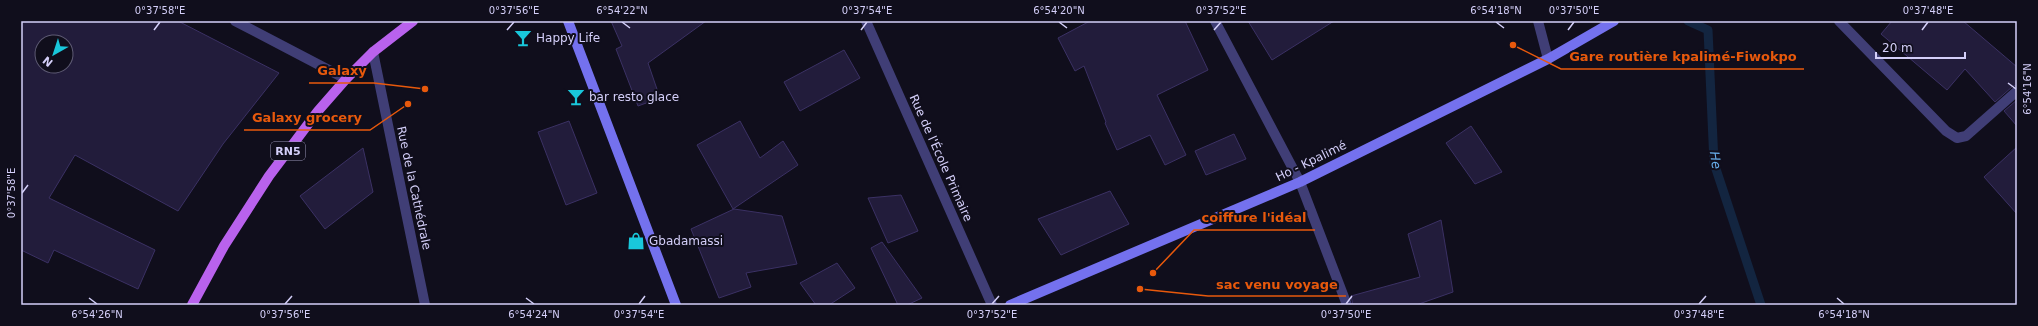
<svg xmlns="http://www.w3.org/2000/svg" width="2038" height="326" font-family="'DejaVu Sans',sans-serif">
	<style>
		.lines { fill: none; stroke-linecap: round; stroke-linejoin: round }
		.stream { stroke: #132540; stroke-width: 9 }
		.building { fill: #221c3b; stroke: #3b3164; fill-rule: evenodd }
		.minor { stroke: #403e76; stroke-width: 10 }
		.secondary { stroke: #7471ee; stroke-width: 10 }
		.primary { stroke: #b962ed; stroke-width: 10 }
		.ticks { fill: none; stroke: #d4cff9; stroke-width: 1.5 }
		.labels { text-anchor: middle; stroke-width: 4; stroke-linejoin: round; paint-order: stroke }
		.shield { fill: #100e1c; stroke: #9995b7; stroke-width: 1 }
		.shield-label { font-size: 11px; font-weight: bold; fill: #d4cff9 }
		.poi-label { font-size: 12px; fill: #d4cff9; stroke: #100e1c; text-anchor: start }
		.street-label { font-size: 12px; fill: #d4cff9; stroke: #100e1c }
		.water-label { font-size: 13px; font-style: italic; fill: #69b0ee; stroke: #100e1c }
		.leader { fill: none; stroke: #e8590c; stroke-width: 1.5 }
		.callout-dot { fill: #e8590c; stroke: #100e1c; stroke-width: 1.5 }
		.callout-label { font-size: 13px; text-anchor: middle; font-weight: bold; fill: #e8590c; stroke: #100e1c; stroke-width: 4; stroke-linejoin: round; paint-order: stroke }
		.neatline { fill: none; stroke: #d4cff9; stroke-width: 1.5 }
		.ticks-label { font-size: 10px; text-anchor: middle; fill: #d4cff9 }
	</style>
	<rect width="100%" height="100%" fill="#100e1c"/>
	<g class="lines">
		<!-- stream -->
		<path class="stream" d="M 1688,21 L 1708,30 L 1714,163 L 1761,305"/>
	</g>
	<!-- building -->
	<g class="building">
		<path d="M 21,21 L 178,21 L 279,73 L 223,144 L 178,211 L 75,155 L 49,198 L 155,250 L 138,289 L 54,250 L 48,263 L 21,250 ZM 42,42 L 66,42 L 66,66 L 42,66 Z"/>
		<path d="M 611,21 L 706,21 L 648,63 L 660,98 L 638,106 L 616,49 L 622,46 Z"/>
		<path d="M 1090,21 L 1185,21 L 1208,70 L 1157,95 L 1186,155 L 1165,165 L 1150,135 L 1117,150 L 1105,123 L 1106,122 L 1084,66 L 1075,71 L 1058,38 Z"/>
		<path d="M 1248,21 L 1334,21 L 1272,60 Z"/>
		<path d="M 1892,21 L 1963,21 L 2017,67 L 2017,85 L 2013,86 L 1995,102 L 1965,69 L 1947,90 L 1881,34 Z"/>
		<path d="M 844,50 L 860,78 L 800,111 L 784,82 Z"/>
		<path d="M 2017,100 L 2017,126 L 2004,111 Z"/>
		<path d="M 569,121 L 597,193 L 566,205 L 538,132 Z"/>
		<path d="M 740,121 L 760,158 L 783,141 L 798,165 L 733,209 L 697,145 Z"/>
		<path d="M 1471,126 L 1502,172 L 1475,184 L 1446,143 Z"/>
		<path d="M 1234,134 L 1246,159 L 1206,175 L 1195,151 Z"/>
		<path d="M 2017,147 L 2017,214 L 1984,177 Z"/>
		<path d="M 363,148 L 373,192 L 325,229 L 300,196 Z"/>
		<path d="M 1110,191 L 1129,224 L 1061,255 L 1038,219 Z"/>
		<path d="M 901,195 L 918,231 L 888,243 L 868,198 Z"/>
		<path d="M 734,209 L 782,216 L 797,264 L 746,273 L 751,287 L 719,298 L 691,229 Z"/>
		<path d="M 1441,220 L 1453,292 L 1416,305 L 1353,305 L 1351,296 L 1420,277 L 1408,234 Z"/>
		<path d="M 882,242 L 922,298 L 907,305 L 898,305 L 871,248 Z"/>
		<path d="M 837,263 L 855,288 L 829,305 L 816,305 L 800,283 Z"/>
	</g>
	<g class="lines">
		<!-- minor -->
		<g class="minor">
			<path d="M 235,21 L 346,79"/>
			<path d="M 866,21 L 992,305"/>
			<path d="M 1215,21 L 1300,182 L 1347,305"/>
			<path d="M 1538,21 L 1548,59"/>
			<path d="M 1839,21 L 1946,131 L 1957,138 L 1966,136 L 2017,91"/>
			<path d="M 373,52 L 425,305"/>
		</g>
		<!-- secondary -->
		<g class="secondary">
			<path d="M 568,21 L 676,305"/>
			<path d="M 1010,305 L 1300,182 L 1548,59 L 1614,21"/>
		</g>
		<!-- primary -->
		<path class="primary" d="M 192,305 L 224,246 L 269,176 L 318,111 L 346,79 L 373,52 L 413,21"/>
	</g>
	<!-- ticks -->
	<path class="ticks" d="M 622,22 L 630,28M 1059,22 L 1067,28M 1496,22 L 1504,28M 154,30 L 160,22M 507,30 L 514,22M 861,30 L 867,22M 1214,30 L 1221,22M 1568,30 L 1574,22M 1922,30 L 1928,22M 2008,83 L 2016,89M 22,193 L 28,185M 89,298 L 97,304M 526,298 L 534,304M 1837,298 L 1844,304M 285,304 L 292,296M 639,304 L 645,296M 992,304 L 999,296M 1346,304 L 1352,296M 1699,304 L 1706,296"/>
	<!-- icons -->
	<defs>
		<g id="bar-bare" transform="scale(1.38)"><path d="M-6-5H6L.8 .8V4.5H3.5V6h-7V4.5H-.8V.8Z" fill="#19c7db" stroke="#100e1c" stroke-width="2.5" paint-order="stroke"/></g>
		<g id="shop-bare" transform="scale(1.38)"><path d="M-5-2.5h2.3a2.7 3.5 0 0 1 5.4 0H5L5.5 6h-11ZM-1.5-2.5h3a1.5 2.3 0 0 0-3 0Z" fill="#19c7db" stroke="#100e1c" stroke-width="2.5" paint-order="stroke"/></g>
	</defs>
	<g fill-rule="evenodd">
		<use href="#bar-bare" x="523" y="38"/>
		<use href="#bar-bare" x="576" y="97"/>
		<use href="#shop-bare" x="636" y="241"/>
	</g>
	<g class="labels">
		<!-- shield labels -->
		<rect class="shield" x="271" y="142" width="34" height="18" rx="3"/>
		<g class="shield-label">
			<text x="288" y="155">RN5</text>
		</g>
		<!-- poi labels -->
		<g class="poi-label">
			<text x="536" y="42">Happy Life</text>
			<text x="589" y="101">bar resto glace</text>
			<text x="649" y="245">Gbadamassi</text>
		</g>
		<!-- street labels -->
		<g class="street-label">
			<text transform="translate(941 158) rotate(66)" y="4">Rue de l'École Primaire</text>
			<text transform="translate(1311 161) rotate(-26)" y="4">Ho - Kpalimé</text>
			<text transform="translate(414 188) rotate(78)" y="4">Rue de la Cathédrale</text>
		</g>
		<!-- water labels -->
		<g class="water-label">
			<text transform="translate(1716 160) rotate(81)" y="5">He</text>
		</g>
	</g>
	<!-- callouts -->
	<path class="leader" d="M1513 45L1561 69H1804M425 89L374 83H309M408 104L370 130H244M1153 273L1194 230H1315M1140 289L1208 296H1346"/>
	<g class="callout-dot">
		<circle cx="1513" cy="45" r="4"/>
		<circle cx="425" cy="89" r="4"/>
		<circle cx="408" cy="104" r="4"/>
		<circle cx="1153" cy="273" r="4"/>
		<circle cx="1140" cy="289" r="4"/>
	</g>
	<g class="callout-label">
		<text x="1683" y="61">Gare routière kpalimé-Fiwokpo</text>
		<text x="342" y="75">Galaxy</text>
		<text x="307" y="122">Galaxy grocery</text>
		<text x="1254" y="222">coiffure l'idéal</text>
		<text x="1277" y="289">sac venu voyage</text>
	</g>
	<!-- border -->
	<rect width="2038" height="326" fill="none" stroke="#100e1c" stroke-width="44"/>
	<!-- north arrow -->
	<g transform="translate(54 54) rotate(219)"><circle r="19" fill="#100e1c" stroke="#5e5b74"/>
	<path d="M0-3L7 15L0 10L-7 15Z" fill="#19c7db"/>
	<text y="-6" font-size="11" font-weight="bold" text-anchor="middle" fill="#d4cff9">N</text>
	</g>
	<!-- scale -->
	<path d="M1876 52v6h89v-6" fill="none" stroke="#d4cff9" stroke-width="2"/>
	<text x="1882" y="52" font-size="12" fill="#d4cff9" stroke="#100e1c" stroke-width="3" paint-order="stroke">20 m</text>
	<rect x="22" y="22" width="1994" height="282" class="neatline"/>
	<g class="ticks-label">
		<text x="160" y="14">0°37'58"E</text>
		<text x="514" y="14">0°37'56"E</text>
		<text x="622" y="14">6°54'22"N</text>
		<text x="867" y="14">0°37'54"E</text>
		<text x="1059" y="14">6°54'20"N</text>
		<text x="1221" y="14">0°37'52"E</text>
		<text x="1496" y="14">6°54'18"N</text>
		<text x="1574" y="14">0°37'50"E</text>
		<text x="1928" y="14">0°37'48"E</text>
		<text transform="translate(2027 89) rotate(-90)" y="4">6°54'16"N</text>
		<text transform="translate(11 193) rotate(-90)" y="4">0°37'58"E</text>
		<text x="97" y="318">6°54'26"N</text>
		<text x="285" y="318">0°37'56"E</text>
		<text x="534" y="318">6°54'24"N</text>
		<text x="639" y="318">0°37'54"E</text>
		<text x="992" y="318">0°37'52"E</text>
		<text x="1346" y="318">0°37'50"E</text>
		<text x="1699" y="318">0°37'48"E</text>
		<text x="1844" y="318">6°54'18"N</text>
	</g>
</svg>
